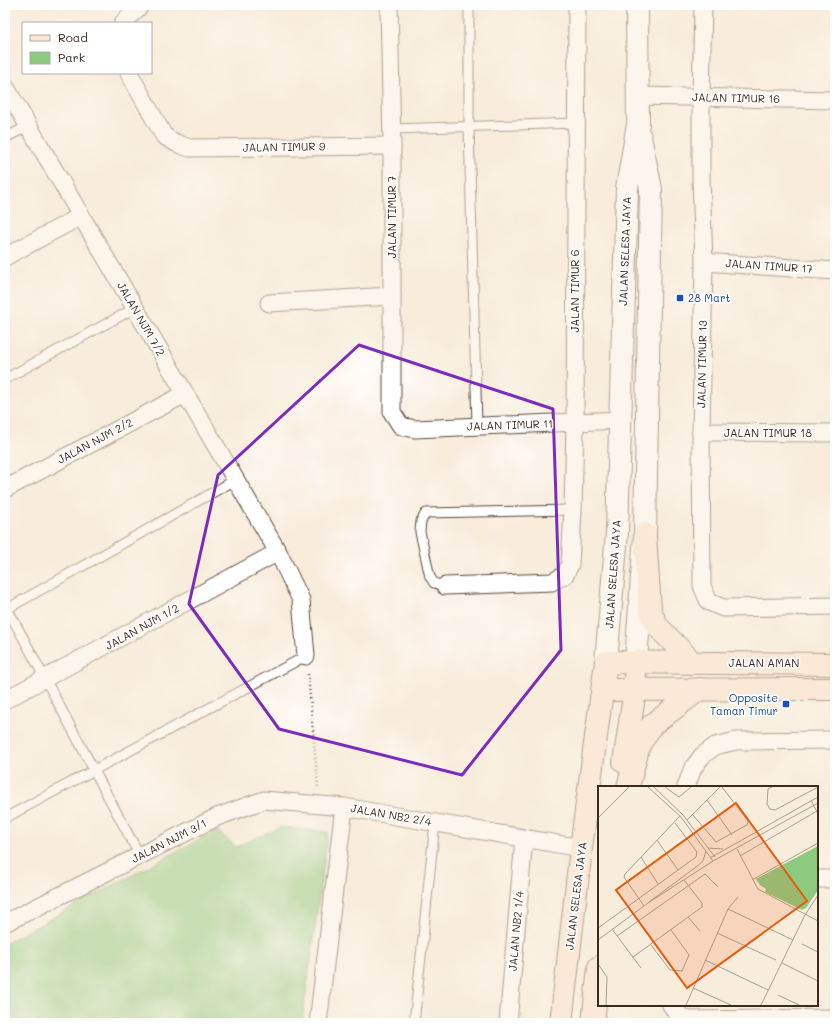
<svg xmlns="http://www.w3.org/2000/svg" width="840" height="1028" font-family="Mali,sans-serif">
	<style>
		.green { fill: #8cca80; stroke: #647a4f }
		.lines { fill: none; stroke-linecap: round; stroke-linejoin: round }
		.service-casing { stroke: #57473a; stroke-width: 11 }
		.minor-casing { stroke: #57473a; stroke-width: 19 }
		.tertiary-casing { stroke: #57473a; stroke-width: 24 }
		.secondary-casing { stroke: #57473a; stroke-width: 24 }
		.path { stroke: #57473a; stroke-width: 2.5; stroke-dasharray: 1 3; stroke-linecap: butt }
		.service { stroke: #fff; stroke-width: 9 }
		.minor { stroke: #fff; stroke-width: 17 }
		.tertiary { stroke: #fff; stroke-width: 22 }
		.secondary { stroke: #fde4d1; stroke-width: 22 }
		.marked { fill: none; stroke: #7b2cbf; stroke-width: 3; stroke-linejoin: round }
		.transit-dot { fill: #1a4fb4; stroke: #fff; stroke-width: 1.5 }
		.labels { text-anchor: middle; stroke-width: 3.5; stroke-linejoin: round; paint-order: stroke }
		.street-label { font-size: 11px; fill: #3b2a1e; stroke: #fff }
		.transit-label { font-size: 11px; fill: #164399; stroke: #fff; text-anchor: start }
		.inset-road { fill: none; stroke: #ac9e8f; stroke-width: 1 }
		.view { fill: #e8590c; fill-opacity: 0.15; stroke: #e8590c; stroke-width: 2 }
		.inset-edge { fill: none; stroke: #3b2a1e; stroke-width: 2 }
	</style>
	<rect width="100%" height="100%" fill="#fff"/>
	<filter id="ink" filterUnits="userSpaceOnUse"><feTurbulence type="fractalNoise" baseFrequency=".025" numOctaves="2"/><feDisplacementMap in="SourceGraphic" scale="8" xChannelSelector="R" yChannelSelector="G"/><feConvolveMatrix kernelMatrix="1 2 1 2 8 2 1 2 1" color-interpolation-filters="sRGB"/></filter>
	<filter id="wash" filterUnits="userSpaceOnUse"><feTurbulence type="fractalNoise" baseFrequency=".012" numOctaves="4" result="noise"/><feDisplacementMap in="SourceGraphic" scale="16" xChannelSelector="R" yChannelSelector="G"/><feGaussianBlur stdDeviation="0.9" result="paint"/><feColorMatrix in="noise" values="0 0 0 0 0 0 0 0 0 0 0 0 0 0 0 0 0 1.4 0 .05"/><feComposite in="paint" operator="in"/></filter>
	<g filter="url(#wash)">
		<rect width="100%" height="100%" fill="#f8ecdb"/>
		<!-- green -->
		<path class="green" d="M 281,827 L 328,832 L 302,1023 L 5,1023 L 5,943 L 217,830 L 236,847 Z"/>
	</g>
	<g filter="url(#ink)">
		<g class="lines">
			<!-- service casing -->
			<g class="service-casing">
				<g id="service">
					<path d="M 469,5 L 469,127 L 477,427"/>
					<path d="M 392,129 L 576,123"/>
					<path d="M 5,138 L 28,126"/>
					<path d="M 5,379 L 135,308"/>
					<path d="M 445,586 L 434,583 L 430,577 L 420,532 L 421,521 L 426,513 L 573,510"/>
					<path d="M 5,604 L 140,856"/>
					<path d="M 5,610 L 235,480"/>
					<path d="M 5,818 L 306,656"/>
					<path d="M 414,1023 L 435,823"/>
				</g>
			</g>
			<!-- minor casing -->
			<g class="minor-casing">
				<g id="minor">
					<path d="M 389,5 L 392,146 L 392,412 L 401,426 L 415,429 L 620,420"/>
					<path d="M 703,5 L 701,97 L 701,179 L 704,262 L 701,432 L 702,586 L 709,602 L 723,608 L 835,606"/>
					<path d="M 123,23 L 141,5"/>
					<path d="M 129,73 L 164,136 L 176,143 L 189,148 L 392,146"/>
					<path d="M 5,86 L 278,552 L 301,600 L 306,656"/>
					<path d="M 638,96 L 835,100"/>
					<path d="M 5,257 L 81,216"/>
					<path d="M 704,262 L 835,271"/>
					<path d="M 269,303 L 392,296"/>
					<path d="M 701,432 L 835,433"/>
					<path d="M 5,489 L 185,394"/>
					<path d="M 445,586 L 552,582 L 565,575 L 570,565 L 573,510 L 575,423 L 577,5"/>
					<path d="M 5,700 L 278,552"/>
					<path d="M 686,787 L 693,768 L 702,756 L 715,746 L 736,741 L 835,740"/>
					<path d="M 817,879 L 835,879"/>
					<path d="M 5,923 L 217,817 L 264,800 L 344,807 L 581,848"/>
					<path d="M 671,1005 C 676,1013 680,1017 689,1020 L 835,1018"/>
					<path d="M 318,1023 L 344,807"/>
					<path d="M 508,1023 L 524,839"/>
				</g>
			</g>
			<!-- tertiary casing -->
			<g class="tertiary-casing">
				<g id="tertiary">
					<path d="M 606,662 L 617,533 L 627,188 L 638,124 L 637,5"/>
					<path d="M 636,662 L 645,534 L 651,189 L 640,137"/>
				</g>
			</g>
			<!-- secondary casing -->
			<g class="secondary-casing">
				<g id="secondary">
					<path d="M 645,534 L 650,610 L 657,626 L 693,663"/>
					<path d="M 603,690 L 835,689"/>
					<path d="M 624,762 L 635,690 L 635,676"/>
					<path d="M 628,787 L 639,745 L 652,725 L 700,689"/>
					<path d="M 561,1023 L 581,848 L 606,662 L 835,664"/>
					<path d="M 593,1023 L 599,967"/>
				</g>
			</g>
			<!-- path -->
			<path class="path" d="M 308,674 L 318,787"/>
			<!-- service -->
			<use href="#service" class="service"/>
			<!-- minor -->
			<use href="#minor" class="minor"/>
			<!-- tertiary -->
			<use href="#tertiary" class="tertiary"/>
			<!-- secondary -->
			<use href="#secondary" class="secondary"/>
		</g>
	</g>
	<!-- marked area -->
	<path d="M0 0H840V1028H0ZM 359,345 L 553,409 L 561,650 L 462,775 L 279,729 L 189,604 L 218,475 Z" fill="#f8ecdb" fill-opacity=".55" fill-rule="evenodd"/>
	<path class="marked" d="M 359,345 L 553,409 L 561,650 L 462,775 L 279,729 L 189,604 L 218,475 Z"/>
	<!-- markers -->
	<g class="transit-dot">
		<rect x="676" y="294" width="8" height="8" rx="2"/>
		<rect x="782" y="700" width="8" height="8" rx="2"/>
	</g>
	<g class="labels">
		<!-- street labels -->
		<g class="street-label">
			<text transform="translate(736 98) rotate(1)" y="4">JALAN TIMUR 16</text>
			<text transform="translate(284 147) rotate(-1)" y="4">JALAN TIMUR 9</text>
			<text transform="translate(392 217) rotate(-90)" y="4">JALAN TIMUR 7</text>
			<text transform="translate(625 251) rotate(-88)" y="4">JALAN SELESA JAYA</text>
			<text transform="translate(769 266) rotate(4)" y="4">JALAN TIMUR 17</text>
			<text transform="translate(575 291) rotate(-90)" y="4">JALAN TIMUR 6</text>
			<text transform="translate(141 319) rotate(60)" y="4">JALAN NJM 7/2</text>
			<text transform="translate(702 364) rotate(-89)" y="4">JALAN TIMUR 13</text>
			<text transform="translate(510 425) rotate(-2)" y="4">JALAN TIMUR 11</text>
			<text x="768" y="437">JALAN TIMUR 18</text>
			<text transform="translate(95 441) rotate(-28)" y="4">JALAN NJM 2/2</text>
			<text transform="translate(613 574) rotate(-86)" y="4">JALAN SELESA JAYA</text>
			<text transform="translate(142 627) rotate(-29)" y="4">JALAN NJM 1/2</text>
			<text x="764" y="667">JALAN AMAN</text>
			<text transform="translate(391 815) rotate(10)" y="4">JALAN NB2 2/4</text>
			<text transform="translate(169 841) rotate(-27)" y="4">JALAN NJM 3/1</text>
			<text transform="translate(576 896) rotate(-83)" y="4">JALAN SELESA JAYA</text>
			<text transform="translate(516 931) rotate(-85)" y="4">JALAN NB2 1/4</text>
		</g>
		<!-- transit labels -->
		<g class="transit-label">
			<text x="688" y="302">28 Mart</text>
			<text x="778" y="702" text-anchor="end">Opposite<tspan x="778" dy="13">Taman Timur</tspan></text>
		</g>
	</g>
	<!-- overview -->
	<g transform="translate(598 786)">
		<rect width="220" height="220" fill="#f8ecdb"/>
		<path d="M 220,60 L 220,104 L 208,122 L 204,124 L 167,106 L 168,103 L 162,99 L 158,93 Z" fill="#8cca80"/>
		<path class="inset-road" d="M 50,1 L 83,31 L 115,75 L 220,17M 56,1 L 85,29 L 117,71M 67,1 L 81,11 L 93,1M 174,1 L 170,3 L 169,18 L 172,23 L 177,24 L 220,1M 109,14 L 134,49M 213,14 L 220,28M 95,29 L 118,56 L 149,39 L 150,35 L 124,1M 0,32 L 31,1M 89,34 L 122,1M 59,54 L 80,84M 110,62 L 125,63M 139,63 L 160,103 L 220,135M 142,70 L 219,25M 43,71 L 60,98M 112,72 L 220,11M 97,82 L 105,75 L 108,65M 154,94 L 220,57M 51,116 L 98,81M 46,120 L 26,91 L 27,88 L 82,30M 130,123 L 195,154M 90,131 L 102,145M 0,142 L 98,71 L 99,66 L 77,37M 14,143 L 43,182M 119,147 L 178,174M 19,150 L 107,88 L 120,101M 0,154 L 50,117 L 115,75M 204,158 L 220,166M 53,159 L 72,184 L 84,185 L 91,169 L 73,144M 35,171 L 104,121 L 104,117 L 86,94M 107,174 L 170,204M 184,177 L 220,195M 0,178 L 9,191 L 8,219M 95,202 L 133,219M 180,209 L 201,219M 88,219 L 130,123 L 140,111M 163,219 L 207,129 L 220,109"/>
		<path class="view" d="M 138,17 L 209,115 L 89,202 L 18,104 Z"/>
		<rect width="220" height="220" class="inset-edge"/>
	</g>
	<!-- margin -->
	<rect width="840" height="1028" fill="none" stroke="#fff" stroke-width="20"/>
	<!-- legend -->
	<rect x="22" y="22" width="130" height="52" fill="#ffffff" stroke="#b1aaa5"/>
	<rect x="30" y="35" width="20" height="6" fill="#fde4d1" stroke="#b1aaa5"/>
	<text x="58" y="42" font-size="12" fill="#3b2a1e">Road</text>
	<rect x="30" y="52" width="20" height="12" fill="#8cca80" stroke="#b1aaa5"/>
	<text x="58" y="62" font-size="12" fill="#3b2a1e">Park</text>
</svg>
